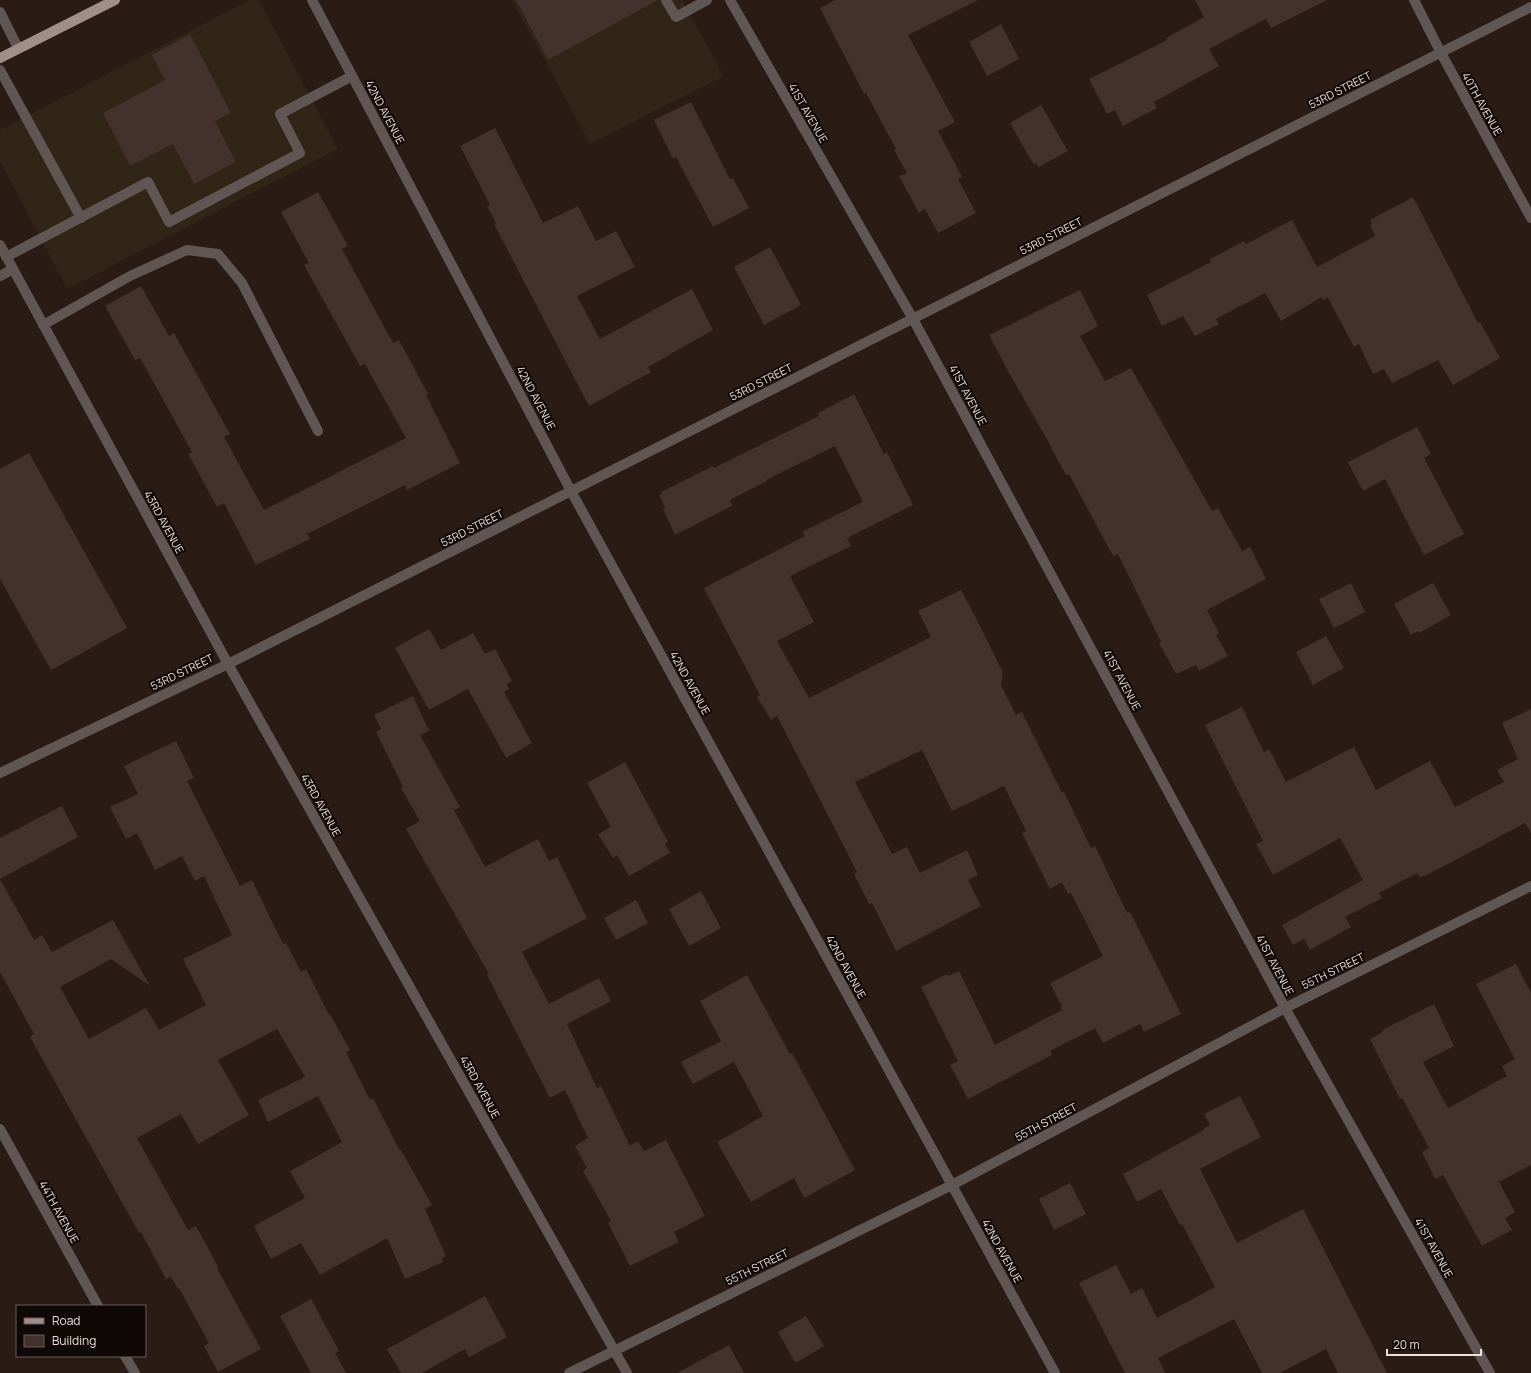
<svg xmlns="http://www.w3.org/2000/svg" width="1531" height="1373" font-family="Manrope,sans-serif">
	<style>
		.commercial { fill: #302516 }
		.building { fill: #43312d }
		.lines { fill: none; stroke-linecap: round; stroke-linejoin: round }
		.lane { stroke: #605755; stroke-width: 10 }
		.street { stroke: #605755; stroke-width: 10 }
		.primary { stroke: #a18d8a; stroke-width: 10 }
		.labels { text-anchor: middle; stroke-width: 4; stroke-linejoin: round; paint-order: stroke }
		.street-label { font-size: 11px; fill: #ebdfdb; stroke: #0f0806 }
	</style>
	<rect width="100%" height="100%" fill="#2b1b15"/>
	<!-- commercial -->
	<g class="commercial">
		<path d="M 249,0 L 259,0 L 338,149 L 67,289 L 0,161 L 0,130 Z"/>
		<path d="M 512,0 L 682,0 L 724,76 L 590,144 Z"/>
	</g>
	<!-- building -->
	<g class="building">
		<path d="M 516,0 L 658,0 L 548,60 Z"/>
		<path d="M 835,0 L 978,0 L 908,35 L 955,122 L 938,131 L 962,177 L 958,179 L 976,213 L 938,233 L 925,209 L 919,213 L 899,176 L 907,173 L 894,150 L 896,149 L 866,93 L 864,94 L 820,8 Z"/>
		<path d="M 1195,0 L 1327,0 L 1271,28 L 1266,19 L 1209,49 L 1219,66 L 1154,102 L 1157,108 L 1123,126 L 1115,110 L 1107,114 L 1089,79 L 1167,40 L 1166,38 L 1204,17 Z"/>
		<path d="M 1001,24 L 1019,59 L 987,76 L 969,42 Z"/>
		<path d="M 190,34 L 231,113 L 215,121 L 236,162 L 194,184 L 173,144 L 130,166 L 103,113 L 165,80 L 152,55 Z"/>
		<path d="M 691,102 L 730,179 L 733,178 L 749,208 L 713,227 L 676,157 L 673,159 L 654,120 Z"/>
		<path d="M 1041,105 L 1068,151 L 1039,167 L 1036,163 L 1033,164 L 1010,123 Z"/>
		<path d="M 495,128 L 543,223 L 578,206 L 596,241 L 616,231 L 635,267 L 577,296 L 600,339 L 692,289 L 713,330 L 648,367 L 651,372 L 589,406 L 494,224 L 496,223 L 487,206 L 490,205 L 460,146 Z"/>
		<path d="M 318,192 L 348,246 L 342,249 L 393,343 L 399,340 L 428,394 L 426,395 L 460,463 L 407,490 L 405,485 L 307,534 L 310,539 L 256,565 L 224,503 L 217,507 L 188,454 L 192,452 L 140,358 L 135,360 L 105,306 L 141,286 L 169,336 L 174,333 L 230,434 L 224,437 L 264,510 L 406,438 L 365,364 L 360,366 L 304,265 L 309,263 L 281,212 Z"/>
		<path d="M 1413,197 L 1478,323 L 1480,322 L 1500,358 L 1453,385 L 1438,360 L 1392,383 L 1384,369 L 1373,374 L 1359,344 L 1354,347 L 1328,298 L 1323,300 L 1322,297 L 1281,321 L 1265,293 L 1216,319 L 1219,324 L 1195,336 L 1183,316 L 1162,326 L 1147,295 L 1211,262 L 1210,259 L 1244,241 L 1246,244 L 1292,220 L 1317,267 L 1375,236 L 1370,225 L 1372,224 L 1370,220 Z"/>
		<path d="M 770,247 L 801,305 L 764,325 L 734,267 Z"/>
		<path d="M 1080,290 L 1098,326 L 1080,336 L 1105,381 L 1131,368 L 1212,511 L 1218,508 L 1242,551 L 1250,547 L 1266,579 L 1207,610 L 1219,633 L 1216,635 L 1228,656 L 1199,671 L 1196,665 L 1176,674 L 1159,643 L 1161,642 L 1118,554 L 1113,556 L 1069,474 L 1066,475 L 1051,448 L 1052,448 L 1008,371 L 989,335 Z"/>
		<path d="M 854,394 L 884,454 L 887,452 L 913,505 L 847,538 L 851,546 L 790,576 L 814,622 L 777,641 L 809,698 L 931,637 L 918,611 L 961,590 L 976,618 L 1003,673 L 1001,685 L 1016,715 L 1022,712 L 1062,793 L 1064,792 L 1091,848 L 1095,846 L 1127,913 L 1130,912 L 1181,1014 L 1144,1032 L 1140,1024 L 1103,1043 L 1095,1028 L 1050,1051 L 1052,1055 L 968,1099 L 950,1065 L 958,1061 L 921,987 L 947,974 L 948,976 L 959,971 L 995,1045 L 1062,1010 L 1061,1008 L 1062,1007 L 1050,983 L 1103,956 L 1071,893 L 1068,894 L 1062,882 L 1050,889 L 1022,833 L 1026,831 L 1004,786 L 952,811 L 922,750 L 855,782 L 892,854 L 907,847 L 920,873 L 967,850 L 978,875 L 968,880 L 981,906 L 896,951 L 872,903 L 869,904 L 854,874 L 857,872 L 777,716 L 771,720 L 757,697 L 760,695 L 704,588 L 805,536 L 802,532 L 863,502 L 835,446 L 766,480 L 767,481 L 730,500 L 732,506 L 675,535 L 663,509 L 665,507 L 659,495 L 662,494 L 661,492 L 713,466 L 714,468 L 819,416 L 818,413 Z"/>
		<path d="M 1417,427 L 1431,454 L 1424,458 L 1464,534 L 1424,555 L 1385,479 L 1363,491 L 1348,462 Z"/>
		<path d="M 29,453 L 127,628 L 51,670 L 0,579 L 0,469 Z"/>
		<path d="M 1351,583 L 1365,612 L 1334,628 L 1319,599 Z"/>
		<path d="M 1433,583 L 1451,615 L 1419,633 L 1418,631 L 1411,635 L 1394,604 Z"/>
		<path d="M 429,629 L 441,650 L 473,633 L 485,654 L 495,649 L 512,681 L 507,684 L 509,689 L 504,692 L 532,743 L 506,758 L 468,689 L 429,710 L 395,648 Z"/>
		<path d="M 1326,636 L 1344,668 L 1313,685 L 1296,652 Z"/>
		<path d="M 413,696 L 429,731 L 420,735 L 460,807 L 454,810 L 485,867 L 538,839 L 549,861 L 557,857 L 587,918 L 522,952 L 549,1004 L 599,978 L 611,1001 L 567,1024 L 597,1088 L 601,1086 L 630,1146 L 638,1141 L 644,1151 L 666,1140 L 705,1216 L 674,1232 L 679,1242 L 630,1266 L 608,1223 L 611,1221 L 583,1171 L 587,1168 L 575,1146 L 588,1138 L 565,1090 L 550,1098 L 487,975 L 489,974 L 406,829 L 420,821 L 401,788 L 403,787 L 376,732 L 381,729 L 374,715 Z"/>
		<path d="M 1242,707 L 1264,752 L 1269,749 L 1286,782 L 1354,747 L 1376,790 L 1430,761 L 1455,807 L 1504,782 L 1497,770 L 1518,759 L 1502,723 L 1531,709 L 1531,833 L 1525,823 L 1425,876 L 1420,877 L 1417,873 L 1379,893 L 1382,898 L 1345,917 L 1351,927 L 1310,950 L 1304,939 L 1293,945 L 1282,925 L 1363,880 L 1340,838 L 1273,875 L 1256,844 L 1263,841 L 1205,725 Z"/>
		<path d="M 176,741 L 194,778 L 187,781 L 240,886 L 252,880 L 283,944 L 286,943 L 301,972 L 306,969 L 329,1015 L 330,1014 L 350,1050 L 346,1052 L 370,1100 L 373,1098 L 400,1151 L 401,1150 L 432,1205 L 425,1209 L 446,1256 L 442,1258 L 443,1262 L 405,1279 L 387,1238 L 320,1275 L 301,1243 L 271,1259 L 254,1226 L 305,1198 L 290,1171 L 342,1142 L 318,1096 L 268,1122 L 258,1100 L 305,1077 L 277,1029 L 218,1060 L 249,1115 L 198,1144 L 181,1114 L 137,1138 L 188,1230 L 196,1226 L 212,1255 L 218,1267 L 217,1268 L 261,1349 L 218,1372 L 204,1346 L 209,1343 L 179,1288 L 178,1289 L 171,1277 L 166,1279 L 141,1232 L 139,1233 L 90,1145 L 30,1037 L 34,1034 L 0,972 L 0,838 L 62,806 L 78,837 L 0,879 L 34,940 L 42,935 L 52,952 L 113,920 L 150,986 L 111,959 L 60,987 L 89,1039 L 146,1008 L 159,1030 L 206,1005 L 183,959 L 232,935 L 204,876 L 195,881 L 182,856 L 155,870 L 137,833 L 126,839 L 110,807 L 138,794 L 124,766 Z"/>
		<path d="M 625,762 L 668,842 L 665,844 L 670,853 L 629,876 L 617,855 L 613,858 L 598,834 L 611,827 L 587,783 Z"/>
		<path d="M 701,891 L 721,928 L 689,946 L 669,909 Z"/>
		<path d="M 636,900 L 648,923 L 616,940 L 604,918 Z"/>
		<path d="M 1516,964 L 1531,993 L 1531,1165 L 1499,1182 L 1515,1212 L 1505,1218 L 1512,1230 L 1482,1246 L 1443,1175 L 1435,1179 L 1422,1152 L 1429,1148 L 1402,1098 L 1400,1099 L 1370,1039 L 1383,1032 L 1382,1030 L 1434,1004 L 1454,1046 L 1423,1062 L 1448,1108 L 1507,1076 L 1502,1066 L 1515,1059 L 1476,984 Z"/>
		<path d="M 747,975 L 790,1054 L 792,1053 L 855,1170 L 804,1198 L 794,1178 L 751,1202 L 717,1142 L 763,1116 L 734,1062 L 693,1084 L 681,1062 L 721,1041 L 700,1001 Z"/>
		<path d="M 1240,1096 L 1261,1137 L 1200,1169 L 1237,1243 L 1303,1209 L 1387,1373 L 1338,1373 L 1326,1349 L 1280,1373 L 1262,1373 L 1234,1319 L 1158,1358 L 1165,1373 L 1125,1373 L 1079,1283 L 1116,1265 L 1131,1294 L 1142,1288 L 1157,1318 L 1215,1287 L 1182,1224 L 1180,1225 L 1161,1189 L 1137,1202 L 1123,1174 L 1204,1130 L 1203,1129 L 1210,1125 L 1204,1114 Z"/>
		<path d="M 1070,1183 L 1086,1214 L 1054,1230 L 1039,1199 Z"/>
		<path d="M 485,1296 L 507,1337 L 469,1357 L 465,1349 L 422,1373 L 401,1373 L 387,1349 Z"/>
		<path d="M 311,1299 L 339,1351 L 335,1353 L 346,1373 L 311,1373 L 280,1316 Z"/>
		<path d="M 806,1316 L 824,1346 L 797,1362 L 795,1362 L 778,1332 Z"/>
		<path d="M 729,1345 L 744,1373 L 677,1373 Z"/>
	</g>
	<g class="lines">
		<!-- lane -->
		<g class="lane">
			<path d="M 666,0 L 676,17 L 707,0"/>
			<path d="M 0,12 L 18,48"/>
			<path d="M 0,70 L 81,218"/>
			<path d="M 6,257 L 148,182 L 169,222 L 300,153 L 280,114 L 352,76"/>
			<path d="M 0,276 L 13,269"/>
			<path d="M 43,325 L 130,276 L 187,250 L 218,254 L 242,283 L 318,431"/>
		</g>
		<!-- street -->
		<g class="street">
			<path d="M 312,0 L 571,491 L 1055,1373"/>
			<path d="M 730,0 L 913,319 L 1285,1008 L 1490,1373"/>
			<path d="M 1414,0 L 1441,53 L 1531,218"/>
			<path d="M 0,245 L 228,664 L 627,1373"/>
			<path d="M 0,773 L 228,664 L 1531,7"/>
			<path d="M 0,1129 L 98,1306"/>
			<path d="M 125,1356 L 135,1373"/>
			<path d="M 569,1373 L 952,1185 L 1285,1008 L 1531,886"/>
		</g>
		<!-- primary -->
		<path class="primary" d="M 0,58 L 115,0"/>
	</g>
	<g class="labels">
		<!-- street labels -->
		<g class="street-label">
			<text transform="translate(1340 90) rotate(-27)" y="4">53RD STREET</text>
			<text transform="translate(1482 104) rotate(61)" y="4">40TH AVENUE</text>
			<text transform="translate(385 112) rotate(62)" y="4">42ND AVENUE</text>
			<text transform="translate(808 113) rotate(60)" y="4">41ST AVENUE</text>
			<text transform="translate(1051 236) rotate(-27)" y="4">53RD STREET</text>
			<text transform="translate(761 382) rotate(-27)" y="4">53RD STREET</text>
			<text transform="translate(968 395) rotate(62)" y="4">41ST AVENUE</text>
			<text transform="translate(536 398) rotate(62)" y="4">42ND AVENUE</text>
			<text transform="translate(164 522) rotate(61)" y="4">43RD AVENUE</text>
			<text transform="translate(472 528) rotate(-27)" y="4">53RD STREET</text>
			<text transform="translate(182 672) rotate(-26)" y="4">53RD STREET</text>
			<text transform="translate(1122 680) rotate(62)" y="4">41ST AVENUE</text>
			<text transform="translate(690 683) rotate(61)" y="4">42ND AVENUE</text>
			<text transform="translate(321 805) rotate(61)" y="4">43RD AVENUE</text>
			<text transform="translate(1275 965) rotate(62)" y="4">41ST AVENUE</text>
			<text transform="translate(846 967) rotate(61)" y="4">42ND AVENUE</text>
			<text transform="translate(1333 971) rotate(-26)" y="4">55TH STREET</text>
			<text transform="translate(480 1087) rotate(61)" y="4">43RD AVENUE</text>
			<text transform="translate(1046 1122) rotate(-28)" y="4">55TH STREET</text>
			<text transform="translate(59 1212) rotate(61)" y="4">44TH AVENUE</text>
			<text transform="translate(1434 1248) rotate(61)" y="4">41ST AVENUE</text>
			<text transform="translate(1002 1251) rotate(61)" y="4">42ND AVENUE</text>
			<text transform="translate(757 1267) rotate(-26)" y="4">55TH STREET</text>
		</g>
	</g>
	<!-- legend -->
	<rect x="16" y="1305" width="130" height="52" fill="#0f0806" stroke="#675e5b"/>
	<rect x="24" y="1318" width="20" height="6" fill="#a18d8a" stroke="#675e5b"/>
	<text x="52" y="1325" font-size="12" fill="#ebdfdb">Road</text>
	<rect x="24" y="1335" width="20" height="12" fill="#43312d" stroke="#675e5b"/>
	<text x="52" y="1345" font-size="12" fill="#ebdfdb">Building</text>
	<!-- scale -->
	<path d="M1387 1349v6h94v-6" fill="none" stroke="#ebdfdb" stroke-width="2"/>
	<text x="1393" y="1349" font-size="12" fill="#ebdfdb" stroke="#0f0806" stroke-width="3" paint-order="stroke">20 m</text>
</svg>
